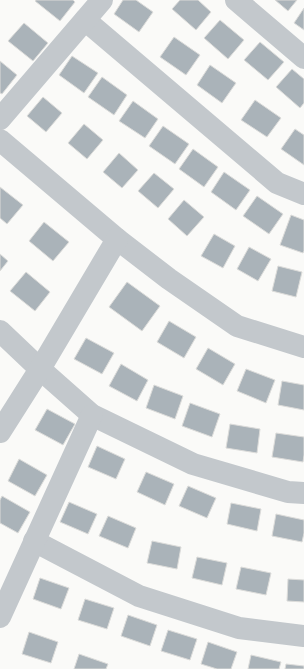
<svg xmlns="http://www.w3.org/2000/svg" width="304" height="669" font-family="Rubik,sans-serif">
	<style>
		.building { fill: #aab3b9; stroke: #dcdcda }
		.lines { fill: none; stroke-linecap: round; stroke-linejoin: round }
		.minor { stroke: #c3c8cc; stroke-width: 22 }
		.tertiary { stroke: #c3c8cc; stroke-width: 22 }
	</style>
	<rect width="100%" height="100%" fill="#fafaf8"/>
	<!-- building -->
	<g class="building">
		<path d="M 36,0 L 73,0 L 75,2 L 60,21 L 35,1 Z"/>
		<path d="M 123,0 L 136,0 L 153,12 L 139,32 L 114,14 Z"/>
		<path d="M 180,0 L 198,0 L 211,12 L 196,30 L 172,9 Z"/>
		<path d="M 275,0 L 297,0 L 288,11 Z"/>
		<path d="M 304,8 L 304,30 L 294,23 Z"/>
		<path d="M 220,20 L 244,40 L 228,59 L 204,38 Z"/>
		<path d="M 24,23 L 48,43 L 33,61 L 8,41 Z"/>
		<path d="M 174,37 L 200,55 L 186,75 L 160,57 Z"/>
		<path d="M 260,42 L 284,62 L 268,80 L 244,60 Z"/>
		<path d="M 72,56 L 98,73 L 84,93 L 59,75 Z"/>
		<path d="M 0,61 L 17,75 L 2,94 L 0,93 Z"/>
		<path d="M 210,65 L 236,83 L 222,103 L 197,85 Z"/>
		<path d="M 292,69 L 304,79 L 304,103 L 300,108 L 276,87 Z"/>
		<path d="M 102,77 L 127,95 L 114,115 L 88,97 Z"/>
		<path d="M 43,97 L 62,113 L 46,132 L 27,116 Z"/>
		<path d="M 255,100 L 281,118 L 267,137 L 241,120 Z"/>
		<path d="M 133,101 L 158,119 L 145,138 L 119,121 Z"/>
		<path d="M 84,124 L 103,140 L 87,159 L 68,143 Z"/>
		<path d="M 163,126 L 189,144 L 175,164 L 149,146 Z"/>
		<path d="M 295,129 L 304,135 L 304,165 L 281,149 Z"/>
		<path d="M 193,149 L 218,167 L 204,187 L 179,169 Z"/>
		<path d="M 119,153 L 138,170 L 122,188 L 103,172 Z"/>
		<path d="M 224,172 L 250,190 L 236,210 L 211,192 Z"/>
		<path d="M 154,173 L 174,189 L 158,208 L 138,191 Z"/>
		<path d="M 0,187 L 23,205 L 7,224 L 0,218 Z"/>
		<path d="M 257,196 L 283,214 L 269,234 L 243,216 Z"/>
		<path d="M 184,200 L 204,217 L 187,236 L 168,219 Z"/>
		<path d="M 291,215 L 304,220 L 304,251 L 303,253 L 280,245 Z"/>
		<path d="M 44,222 L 69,242 L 53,261 L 29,241 Z"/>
		<path d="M 214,234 L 235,246 L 223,268 L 201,256 Z"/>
		<path d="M 249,247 L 271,259 L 258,281 L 237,269 Z"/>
		<path d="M 0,254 L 8,261 L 0,271 Z"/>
		<path d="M 278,266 L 302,272 L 296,297 L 272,291 Z"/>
		<path d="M 26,272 L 50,292 L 35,311 L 10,291 Z"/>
		<path d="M 127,282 L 160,306 L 142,331 L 109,307 Z"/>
		<path d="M 169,321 L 196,337 L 184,358 L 157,342 Z"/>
		<path d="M 86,338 L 114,353 L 102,374 L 74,359 Z"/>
		<path d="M 208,348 L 235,364 L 223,385 L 196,369 Z"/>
		<path d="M 121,364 L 148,380 L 137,401 L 109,386 Z"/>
		<path d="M 246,369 L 275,380 L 266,403 L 237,391 Z"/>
		<path d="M 282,381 L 304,385 L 304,410 L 278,405 Z"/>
		<path d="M 154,385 L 183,396 L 175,419 L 146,408 Z"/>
		<path d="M 190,403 L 220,414 L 212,437 L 182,426 Z"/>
		<path d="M 47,409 L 75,424 L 63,445 L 35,430 Z"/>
		<path d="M 230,424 L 260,429 L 257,453 L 226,448 Z"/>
		<path d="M 276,433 L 304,437 L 304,455 L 303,462 L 272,457 Z"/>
		<path d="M 97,446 L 125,459 L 116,479 L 88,467 Z"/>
		<path d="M 19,459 L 47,475 L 35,496 L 8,481 Z"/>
		<path d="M 146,472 L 174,484 L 165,505 L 137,492 Z"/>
		<path d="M 188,486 L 216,498 L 207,518 L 179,506 Z"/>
		<path d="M 2,496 L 30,512 L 18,533 L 0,523 L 0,500 Z"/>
		<path d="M 69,502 L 97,514 L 88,534 L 60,522 Z"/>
		<path d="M 231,503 L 261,509 L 257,531 L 227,524 Z"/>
		<path d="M 276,514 L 304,520 L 304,533 L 302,542 L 272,536 Z"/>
		<path d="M 108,516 L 136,528 L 128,548 L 99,536 Z"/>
		<path d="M 152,541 L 181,547 L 177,569 L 147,563 Z"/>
		<path d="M 197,557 L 227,563 L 222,585 L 192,578 Z"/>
		<path d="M 241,567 L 271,573 L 266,595 L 236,589 Z"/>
		<path d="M 40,578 L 69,588 L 61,609 L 33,599 Z"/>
		<path d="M 288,579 L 304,580 L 304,602 L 287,601 Z"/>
		<path d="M 85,599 L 114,608 L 107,629 L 78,620 Z"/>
		<path d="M 128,615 L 157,625 L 150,646 L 121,636 Z"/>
		<path d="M 168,630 L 197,639 L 190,660 L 161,651 Z"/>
		<path d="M 29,632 L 58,642 L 51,663 L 22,654 Z"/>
		<path d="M 208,642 L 237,652 L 231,669 L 217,669 L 201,664 Z"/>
		<path d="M 79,654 L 108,664 L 106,669 L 74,669 Z"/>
		<path d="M 251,655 L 281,662 L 279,669 L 248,669 Z"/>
		<path d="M 286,664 L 304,666 L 304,669 L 285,669 Z"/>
	</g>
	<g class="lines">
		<!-- minor -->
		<g class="minor">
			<path d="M 236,0 L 304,58"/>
			<path d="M 85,20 L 277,183 L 304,194"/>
			<path d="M 0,119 L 102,0"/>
			<path d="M 0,331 L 40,369 L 92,415 L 193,464 L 288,492 L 304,493"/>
			<path d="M 34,541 L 139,596 L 239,628 L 304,636"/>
			<path d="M 0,617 L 92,415"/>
		</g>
		<!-- tertiary -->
		<g class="tertiary">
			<path d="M 0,140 L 117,239 L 169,279 L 237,326 L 304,347"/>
			<path d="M 0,432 L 40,369 L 117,239"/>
		</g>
	</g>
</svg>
